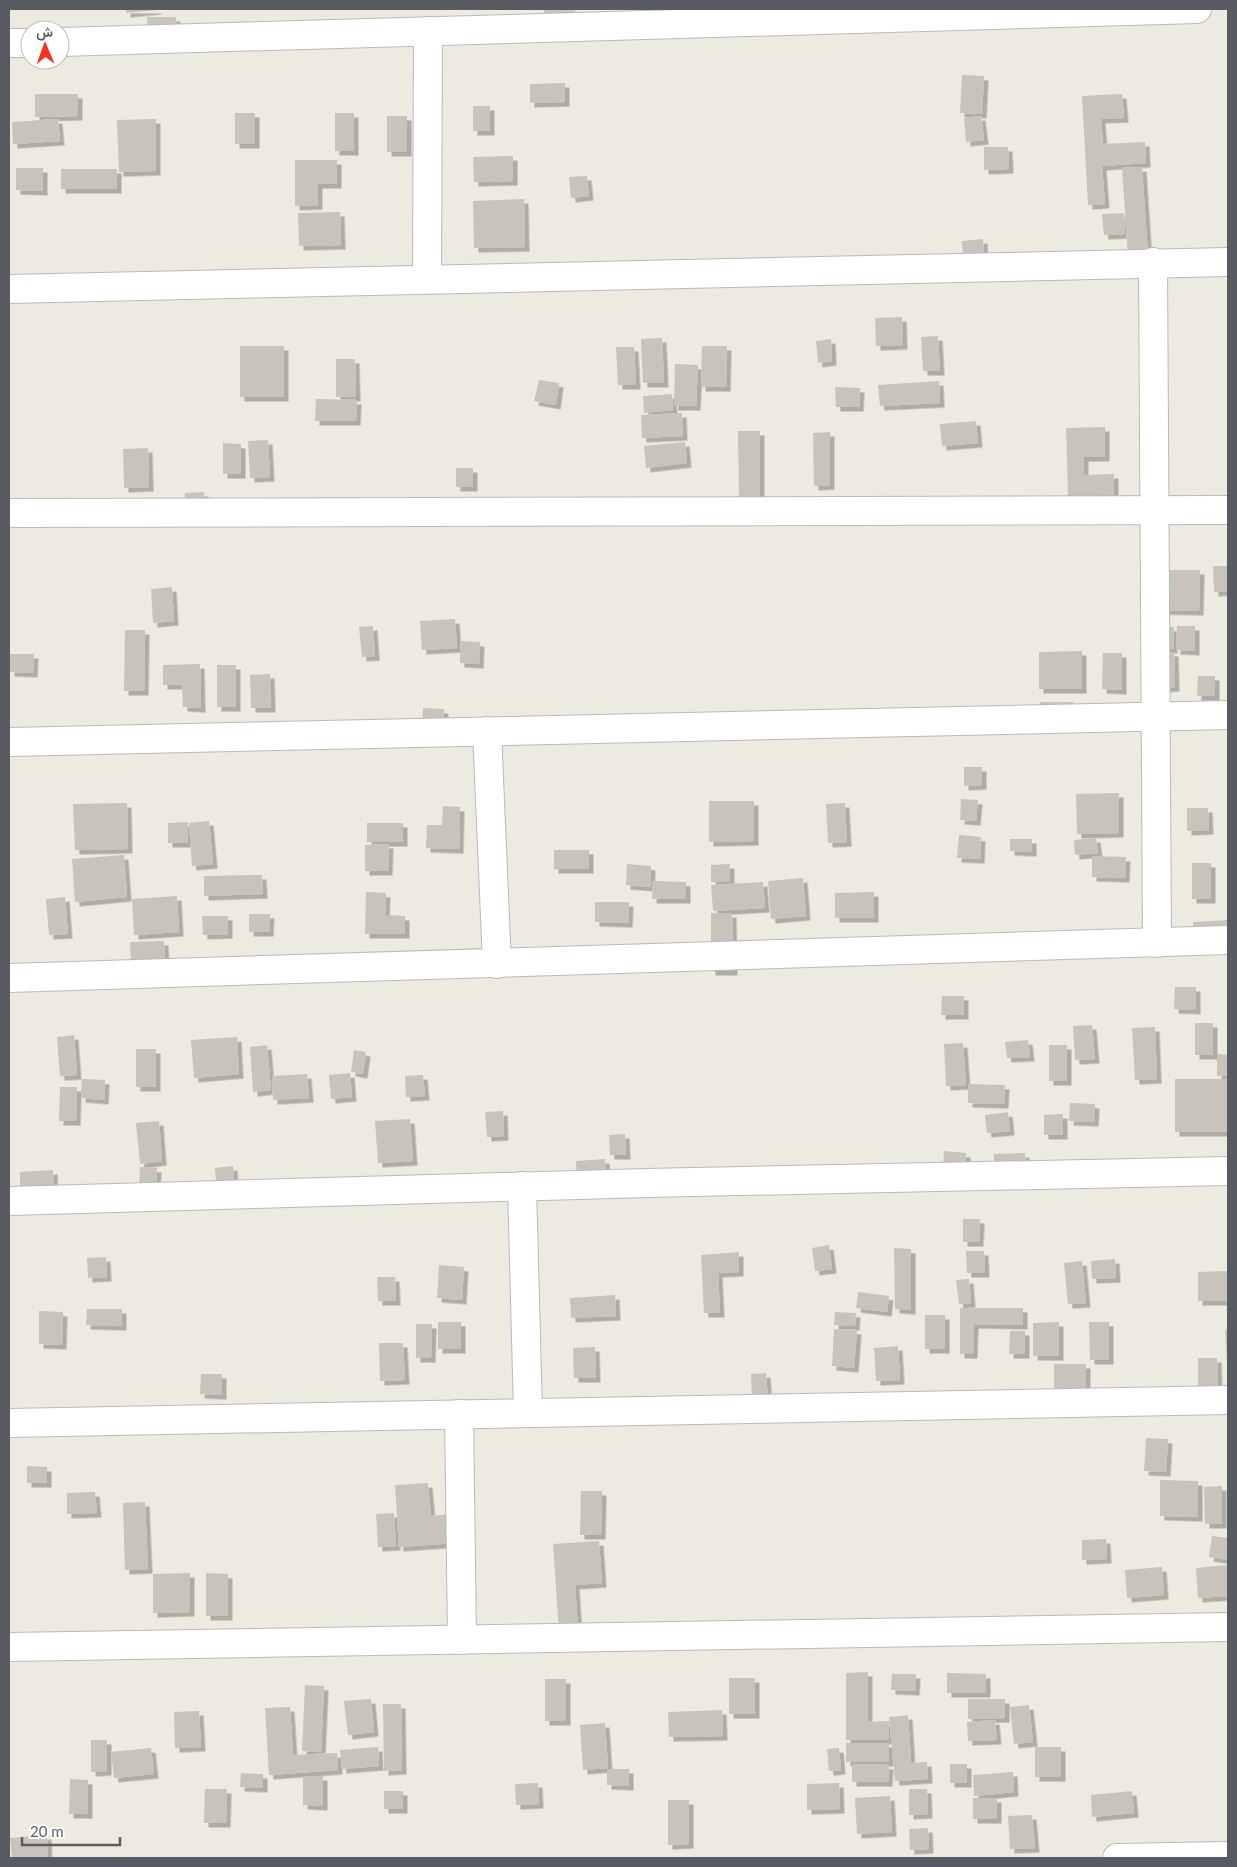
<svg xmlns="http://www.w3.org/2000/svg" width="1237" height="1867" font-family="Lato,Vazirmatn,sans-serif">
	<style>
		.building { fill: #c8c4bc; filter: url(#shadow) }
		.lines { fill: none; stroke-linecap: round; stroke-linejoin: round }
		.street-casing { stroke: #b8bac0; stroke-width: 30 }
		.street { stroke: #fff; stroke-width: 28 }
	</style>
	<defs>
		<filter id="shadow"><feDropShadow dx="4.5" dy="4.5" stdDeviation="0" flood-color="#0004"/></filter>
	</defs>
	<rect width="100%" height="100%" fill="#edeadf"/>
	<!-- building -->
	<g class="building">
		<path d="M 126,9 L 157,9 L 157,10 L 126,13 Z"/>
		<path d="M 544,9 L 575,9 L 576,20 L 545,22 Z"/>
		<path d="M 147,17 L 176,17 L 176,47 L 148,47 Z"/>
		<path d="M 962,75 L 984,76 L 982,114 L 960,113 Z"/>
		<path d="M 565,83 L 565,102 L 530,103 L 530,84 Z"/>
		<path d="M 35,94 L 78,94 L 78,116 L 35,117 Z"/>
		<path d="M 1122,94 L 1124,118 L 1101,119 L 1103,144 L 1145,142 L 1146,163 L 1102,166 L 1105,204 L 1088,205 L 1082,96 Z"/>
		<rect x="473" y="106" width="17" height="25"/>
		<rect x="235" y="113" width="20" height="31"/>
		<rect x="335" y="113" width="19" height="38"/>
		<rect x="387" y="116" width="20" height="36"/>
		<path d="M 981,116 L 984,140 L 966,142 L 964,118 Z"/>
		<path d="M 58,119 L 60,141 L 13,144 L 12,122 Z"/>
		<path d="M 156,119 L 156,171 L 119,172 L 117,120 Z"/>
		<path d="M 984,147 L 1008,147 L 1009,169 L 984,170 Z"/>
		<path d="M 513,156 L 513,181 L 474,182 L 473,157 Z"/>
		<path d="M 295,160 L 337,160 L 337,184 L 318,184 L 318,205 L 295,206 Z"/>
		<path d="M 1142,167 L 1148,256 L 1128,257 L 1122,168 Z"/>
		<path d="M 16,168 L 43,168 L 43,191 L 16,190 Z"/>
		<rect x="61" y="169" width="56" height="20"/>
		<path d="M 587,176 L 589,196 L 571,198 L 569,177 Z"/>
		<path d="M 524,199 L 525,247 L 474,248 L 473,201 Z"/>
		<path d="M 340,212 L 341,245 L 299,246 L 298,213 Z"/>
		<path d="M 1124,213 L 1125,234 L 1104,235 L 1102,214 Z"/>
		<path d="M 983,239 L 984,259 L 963,260 L 962,241 Z"/>
		<path d="M 902,317 L 903,345 L 876,346 L 875,318 Z"/>
		<path d="M 938,336 L 940,371 L 923,371 L 921,337 Z"/>
		<path d="M 662,338 L 664,383 L 643,383 L 641,339 Z"/>
		<path d="M 831,339 L 832,361 L 818,363 L 816,341 Z"/>
		<rect x="240" y="346" width="44" height="51"/>
		<path d="M 702,346 L 727,346 L 726,387 L 701,387 Z"/>
		<path d="M 616,347 L 634,347 L 636,385 L 618,385 Z"/>
		<path d="M 336,359 L 355,359 L 356,397 L 336,397 Z"/>
		<path d="M 675,364 L 698,365 L 696,406 L 674,406 Z"/>
		<path d="M 539,380 L 559,383 L 556,405 L 534,401 Z"/>
		<path d="M 939,381 L 940,403 L 880,406 L 878,385 Z"/>
		<path d="M 835,387 L 860,388 L 859,407 L 836,407 Z"/>
		<path d="M 672,394 L 673,410 L 644,413 L 643,396 Z"/>
		<path d="M 316,399 L 357,400 L 356,421 L 315,421 Z"/>
		<path d="M 682,413 L 683,436 L 642,438 L 641,415 Z"/>
		<path d="M 976,421 L 978,443 L 942,446 L 940,424 Z"/>
		<path d="M 1105,427 L 1105,457 L 1084,457 L 1084,475 L 1114,474 L 1114,495 L 1068,496 L 1066,428 Z"/>
		<path d="M 738,431 L 760,431 L 760,502 L 739,502 Z"/>
		<path d="M 830,432 L 830,485 L 814,486 L 813,433 Z"/>
		<path d="M 268,440 L 270,477 L 250,478 L 248,441 Z"/>
		<path d="M 685,442 L 687,463 L 646,468 L 644,446 Z"/>
		<path d="M 223,443 L 241,444 L 241,474 L 223,474 Z"/>
		<path d="M 148,448 L 149,487 L 124,488 L 123,449 Z"/>
		<rect x="456" y="468" width="17" height="19"/>
		<path d="M 204,492 L 204,522 L 184,522 L 185,493 Z"/>
		<path d="M 1213,566 L 1228,566 L 1228,591 L 1214,592 Z"/>
		<path d="M 1156,570 L 1200,570 L 1199,611 L 1155,610 Z"/>
		<path d="M 172,587 L 174,621 L 153,623 L 151,589 Z"/>
		<path d="M 455,619 L 457,648 L 422,650 L 420,621 Z"/>
		<path d="M 373,626 L 375,656 L 362,657 L 359,627 Z"/>
		<path d="M 1156,626 L 1174,627 L 1173,649 L 1155,648 Z"/>
		<path d="M 1177,626 L 1195,626 L 1195,651 L 1176,650 Z"/>
		<path d="M 125,630 L 145,630 L 144,691 L 124,691 Z"/>
		<path d="M 460,641 L 480,642 L 479,664 L 460,663 Z"/>
		<path d="M 1082,651 L 1082,689 L 1039,689 L 1039,652 Z"/>
		<path d="M 1155,652 L 1174,652 L 1175,687 L 1157,688 Z"/>
		<path d="M 1103,653 L 1122,653 L 1122,690 L 1102,689 Z"/>
		<path d="M 10,654 L 34,654 L 33,673 L 10,672 Z"/>
		<path d="M 200,664 L 201,708 L 183,707 L 182,685 L 163,685 L 163,665 Z"/>
		<rect x="217" y="665" width="19" height="42"/>
		<path d="M 270,674 L 271,708 L 251,708 L 250,675 Z"/>
		<path d="M 1198,676 L 1215,676 L 1215,696 L 1197,696 Z"/>
		<rect x="1040" y="702" width="33" height="17"/>
		<path d="M 423,708 L 444,709 L 443,728 L 422,727 Z"/>
		<path d="M 964,767 L 982,767 L 982,785 L 964,786 Z"/>
		<path d="M 1119,793 L 1119,833 L 1077,834 L 1076,794 Z"/>
		<path d="M 961,799 L 978,800 L 976,821 L 960,820 Z"/>
		<path d="M 709,801 L 754,801 L 754,841 L 709,842 Z"/>
		<path d="M 127,803 L 128,849 L 75,850 L 73,804 Z"/>
		<path d="M 845,803 L 847,842 L 828,843 L 826,804 Z"/>
		<path d="M 443,806 L 460,807 L 459,849 L 426,848 L 427,825 L 442,825 Z"/>
		<path d="M 1187,808 L 1208,808 L 1209,830 L 1187,831 Z"/>
		<path d="M 209,821 L 213,864 L 192,866 L 189,823 Z"/>
		<path d="M 188,822 L 188,843 L 168,843 L 168,823 Z"/>
		<rect x="367" y="823" width="36" height="19"/>
		<path d="M 959,835 L 981,837 L 980,859 L 957,858 Z"/>
		<path d="M 1096,838 L 1098,853 L 1075,855 L 1074,840 Z"/>
		<path d="M 1010,839 L 1032,839 L 1032,852 L 1010,851 Z"/>
		<path d="M 389,844 L 388,871 L 365,871 L 365,845 Z"/>
		<rect x="554" y="850" width="35" height="19"/>
		<path d="M 124,855 L 127,897 L 75,902 L 72,859 Z"/>
		<path d="M 1092,856 L 1126,857 L 1125,878 L 1092,877 Z"/>
		<rect x="1192" y="863" width="19" height="36"/>
		<path d="M 627,864 L 651,866 L 650,887 L 626,885 Z"/>
		<path d="M 730,864 L 730,882 L 711,882 L 711,865 Z"/>
		<path d="M 262,875 L 263,894 L 204,896 L 204,876 Z"/>
		<path d="M 803,878 L 806,916 L 771,919 L 768,881 Z"/>
		<path d="M 653,881 L 686,882 L 686,899 L 652,899 Z"/>
		<path d="M 763,882 L 765,908 L 713,911 L 711,885 Z"/>
		<path d="M 366,892 L 386,893 L 385,915 L 405,916 L 405,934 L 365,934 Z"/>
		<path d="M 874,892 L 874,918 L 835,918 L 835,893 Z"/>
		<path d="M 177,896 L 179,932 L 134,935 L 132,899 Z"/>
		<path d="M 65,897 L 68,934 L 49,935 L 46,899 Z"/>
		<path d="M 595,902 L 629,902 L 628,923 L 595,922 Z"/>
		<path d="M 711,913 L 732,913 L 733,971 L 711,971 Z"/>
		<path d="M 249,914 L 270,914 L 269,932 L 249,932 Z"/>
		<path d="M 202,916 L 228,916 L 228,934 L 203,935 Z"/>
		<path d="M 1228,920 L 1228,940 L 1194,943 L 1193,922 Z"/>
		<path d="M 164,941 L 165,963 L 131,964 L 130,942 Z"/>
		<path d="M 1175,987 L 1196,987 L 1196,1010 L 1174,1009 Z"/>
		<path d="M 942,996 L 964,996 L 964,1015 L 941,1015 Z"/>
		<rect x="1195" y="1023" width="18" height="32"/>
		<path d="M 1092,1025 L 1095,1059 L 1075,1060 L 1073,1026 Z"/>
		<path d="M 1155,1027 L 1157,1079 L 1135,1080 L 1132,1028 Z"/>
		<path d="M 74,1035 L 77,1075 L 60,1076 L 57,1037 Z"/>
		<path d="M 237,1037 L 239,1074 L 194,1078 L 191,1040 Z"/>
		<path d="M 1028,1040 L 1030,1057 L 1007,1058 L 1005,1042 Z"/>
		<path d="M 963,1043 L 966,1085 L 946,1086 L 944,1044 Z"/>
		<path d="M 267,1045 L 271,1090 L 253,1092 L 250,1047 Z"/>
		<rect x="1049" y="1045" width="18" height="36"/>
		<rect x="136" y="1049" width="20" height="38"/>
		<path d="M 354,1050 L 366,1052 L 363,1074 L 351,1072 Z"/>
		<path d="M 1217,1054 L 1228,1055 L 1228,1076 L 1217,1076 Z"/>
		<path d="M 350,1073 L 352,1097 L 331,1099 L 329,1075 Z"/>
		<path d="M 307,1074 L 309,1098 L 273,1100 L 272,1076 Z"/>
		<path d="M 423,1075 L 425,1096 L 406,1097 L 405,1076 Z"/>
		<path d="M 82,1079 L 105,1080 L 104,1100 L 81,1098 Z"/>
		<rect x="1175" y="1079" width="53" height="53"/>
		<path d="M 968,1084 L 1005,1085 L 1004,1104 L 968,1103 Z"/>
		<path d="M 60,1087 L 77,1087 L 76,1121 L 59,1121 Z"/>
		<path d="M 1070,1103 L 1095,1104 L 1094,1122 L 1069,1121 Z"/>
		<path d="M 503,1111 L 504,1136 L 487,1137 L 485,1112 Z"/>
		<path d="M 1008,1112 L 1010,1131 L 987,1133 L 985,1115 Z"/>
		<path d="M 1063,1114 L 1063,1135 L 1044,1135 L 1044,1115 Z"/>
		<path d="M 410,1119 L 413,1161 L 378,1163 L 375,1121 Z"/>
		<path d="M 159,1121 L 162,1161 L 140,1164 L 136,1123 Z"/>
		<path d="M 625,1134 L 626,1155 L 610,1155 L 609,1135 Z"/>
		<path d="M 944,1151 L 966,1153 L 965,1173 L 943,1171 Z"/>
		<path d="M 1025,1153 L 1026,1170 L 994,1171 L 994,1154 Z"/>
		<path d="M 605,1159 L 607,1179 L 577,1180 L 576,1161 Z"/>
		<path d="M 233,1166 L 235,1192 L 217,1194 L 215,1168 Z"/>
		<path d="M 140,1167 L 157,1168 L 156,1189 L 139,1189 Z"/>
		<path d="M 53,1170 L 54,1190 L 20,1192 L 20,1172 Z"/>
		<path d="M 963,1219 L 980,1219 L 979,1242 L 963,1242 Z"/>
		<path d="M 829,1245 L 832,1269 L 815,1271 L 812,1248 Z"/>
		<path d="M 894,1248 L 911,1249 L 911,1310 L 895,1309 Z"/>
		<path d="M 966,1251 L 984,1251 L 985,1273 L 967,1273 Z"/>
		<path d="M 739,1252 L 739,1272 L 718,1273 L 720,1313 L 704,1313 L 701,1255 Z"/>
		<path d="M 106,1257 L 107,1277 L 88,1278 L 87,1258 Z"/>
		<path d="M 1115,1259 L 1116,1278 L 1092,1279 L 1091,1261 Z"/>
		<path d="M 1082,1261 L 1086,1303 L 1068,1304 L 1064,1263 Z"/>
		<path d="M 439,1265 L 464,1267 L 462,1300 L 437,1298 Z"/>
		<path d="M 1228,1271 L 1228,1301 L 1198,1301 L 1198,1272 Z"/>
		<path d="M 377,1277 L 395,1277 L 396,1301 L 378,1301 Z"/>
		<path d="M 969,1279 L 971,1303 L 959,1304 L 956,1280 Z"/>
		<path d="M 858,1292 L 889,1296 L 887,1312 L 856,1308 Z"/>
		<path d="M 615,1295 L 616,1316 L 571,1318 L 570,1298 Z"/>
		<path d="M 960,1308 L 1023,1308 L 1023,1325 L 974,1324 L 973,1354 L 960,1354 Z"/>
		<path d="M 87,1309 L 122,1309 L 122,1326 L 86,1325 Z"/>
		<path d="M 39,1311 L 63,1312 L 62,1345 L 39,1344 Z"/>
		<path d="M 835,1312 L 856,1313 L 855,1326 L 834,1325 Z"/>
		<rect x="925" y="1315" width="20" height="34"/>
		<rect x="438" y="1322" width="23" height="27"/>
		<path d="M 1059,1322 L 1059,1356 L 1033,1356 L 1033,1323 Z"/>
		<path d="M 1089,1322 L 1109,1322 L 1109,1360 L 1090,1360 Z"/>
		<path d="M 416,1324 L 432,1324 L 431,1358 L 416,1358 Z"/>
		<path d="M 834,1329 L 857,1330 L 854,1368 L 832,1366 Z"/>
		<path d="M 1225,1330 L 1228,1330 L 1228,1361 L 1227,1361 Z"/>
		<path d="M 1010,1331 L 1025,1331 L 1025,1354 L 1009,1354 Z"/>
		<path d="M 379,1343 L 403,1343 L 405,1380 L 380,1381 Z"/>
		<path d="M 898,1346 L 900,1380 L 876,1381 L 874,1348 Z"/>
		<path d="M 595,1347 L 596,1378 L 574,1378 L 573,1348 Z"/>
		<path d="M 1198,1358 L 1217,1358 L 1218,1389 L 1198,1389 Z"/>
		<rect x="1054" y="1364" width="32" height="28"/>
		<path d="M 766,1373 L 768,1401 L 752,1402 L 751,1374 Z"/>
		<path d="M 201,1374 L 222,1374 L 222,1395 L 200,1394 Z"/>
		<path d="M 1146,1438 L 1168,1439 L 1166,1472 L 1144,1471 Z"/>
		<path d="M 27,1466 L 47,1467 L 47,1483 L 27,1483 Z"/>
		<path d="M 1160,1480 L 1198,1481 L 1198,1517 L 1160,1516 Z"/>
		<path d="M 428,1483 L 431,1516 L 452,1514 L 455,1543 L 399,1547 L 395,1485 Z"/>
		<path d="M 1222,1486 L 1222,1524 L 1205,1524 L 1204,1487 Z"/>
		<path d="M 581,1491 L 602,1491 L 601,1535 L 580,1535 Z"/>
		<path d="M 95,1492 L 97,1513 L 67,1514 L 67,1493 Z"/>
		<path d="M 145,1502 L 148,1569 L 125,1570 L 123,1503 Z"/>
		<path d="M 394,1513 L 396,1546 L 378,1547 L 376,1514 Z"/>
		<path d="M 1212,1536 L 1228,1538 L 1228,1560 L 1209,1557 Z"/>
		<path d="M 1106,1539 L 1107,1559 L 1082,1560 L 1082,1540 Z"/>
		<path d="M 599,1541 L 602,1583 L 575,1585 L 578,1630 L 559,1631 L 553,1544 Z"/>
		<path d="M 1228,1565 L 1228,1596 L 1198,1598 L 1196,1568 Z"/>
		<path d="M 1162,1567 L 1164,1595 L 1127,1598 L 1125,1570 Z"/>
		<path d="M 190,1573 L 190,1612 L 153,1613 L 153,1574 Z"/>
		<path d="M 206,1573 L 228,1574 L 228,1616 L 206,1616 Z"/>
		<path d="M 868,1672 L 868,1722 L 889,1721 L 889,1740 L 846,1740 L 846,1673 Z"/>
		<path d="M 947,1673 L 986,1674 L 986,1693 L 947,1693 Z"/>
		<path d="M 892,1674 L 916,1674 L 915,1691 L 891,1690 Z"/>
		<rect x="729" y="1678" width="26" height="36"/>
		<rect x="545" y="1679" width="21" height="42"/>
		<path d="M 305,1685 L 324,1686 L 321,1752 L 302,1751 Z"/>
		<path d="M 371,1699 L 374,1732 L 348,1735 L 344,1701 Z"/>
		<path d="M 968,1699 L 1005,1699 L 1005,1718 L 968,1719 Z"/>
		<path d="M 383,1704 L 401,1704 L 402,1770 L 384,1771 Z"/>
		<path d="M 1029,1705 L 1033,1742 L 1014,1744 L 1010,1707 Z"/>
		<path d="M 290,1707 L 293,1755 L 337,1753 L 338,1770 L 269,1775 L 265,1708 Z"/>
		<path d="M 722,1710 L 723,1736 L 669,1737 L 668,1712 Z"/>
		<path d="M 199,1711 L 201,1747 L 175,1748 L 174,1712 Z"/>
		<path d="M 908,1715 L 911,1763 L 927,1762 L 928,1779 L 895,1781 L 889,1717 Z"/>
		<path d="M 995,1720 L 997,1740 L 968,1741 L 967,1722 Z"/>
		<path d="M 605,1723 L 608,1768 L 583,1770 L 580,1725 Z"/>
		<path d="M 91,1740 L 107,1740 L 107,1771 L 91,1772 Z"/>
		<rect x="846" y="1743" width="43" height="19"/>
		<path d="M 378,1747 L 379,1766 L 342,1769 L 340,1750 Z"/>
		<rect x="1035" y="1747" width="26" height="30"/>
		<path d="M 151,1748 L 154,1774 L 114,1778 L 111,1752 Z"/>
		<path d="M 839,1748 L 841,1770 L 829,1771 L 827,1749 Z"/>
		<path d="M 852,1764 L 889,1765 L 888,1782 L 852,1782 Z"/>
		<rect x="950" y="1764" width="17" height="19"/>
		<path d="M 607,1769 L 629,1769 L 629,1786 L 607,1785 Z"/>
		<path d="M 1013,1772 L 1014,1792 L 974,1796 L 973,1775 Z"/>
		<path d="M 241,1773 L 263,1774 L 263,1788 L 240,1787 Z"/>
		<path d="M 303,1776 L 323,1776 L 323,1806 L 303,1805 Z"/>
		<path d="M 70,1779 L 88,1780 L 88,1814 L 69,1814 Z"/>
		<path d="M 538,1783 L 539,1804 L 516,1805 L 515,1784 Z"/>
		<path d="M 839,1783 L 840,1809 L 807,1810 L 807,1784 Z"/>
		<path d="M 205,1789 L 227,1789 L 226,1823 L 204,1823 Z"/>
		<path d="M 909,1789 L 927,1789 L 928,1814 L 909,1815 Z"/>
		<rect x="384" y="1791" width="19" height="18"/>
		<path d="M 1132,1791 L 1134,1813 L 1092,1817 L 1091,1795 Z"/>
		<path d="M 890,1796 L 892,1832 L 857,1834 L 855,1798 Z"/>
		<rect x="973" y="1798" width="24" height="21"/>
		<path d="M 668,1800 L 689,1800 L 689,1844 L 668,1845 Z"/>
		<path d="M 1032,1815 L 1035,1848 L 1010,1849 L 1008,1816 Z"/>
		<path d="M 928,1828 L 929,1849 L 910,1850 L 909,1829 Z"/>
		<path d="M 47,1835 L 48,1858 L 12,1858 L 10,1838 Z"/>
	</g>
	<g class="lines">
		<!-- street casing -->
		<g class="street-casing">
			<g id="street">
				<path d="M 60,42 L 1197,9"/>
				<path d="M 9,43 L 30,43"/>
				<path d="M 1153,262 L 1157,943"/>
				<path d="M 427,279 L 428,31"/>
				<path d="M 9,289 L 1228,262"/>
				<path d="M 9,513 L 1228,510"/>
				<path d="M 487,731 L 497,964"/>
				<path d="M 9,742 L 1228,715"/>
				<path d="M 9,978 L 1228,940"/>
				<path d="M 522,1186 L 528,1413"/>
				<path d="M 9,1201 L 647,1183 L 1228,1171"/>
				<path d="M 459,1414 L 462,1640"/>
				<path d="M 9,1423 L 1228,1400"/>
				<path d="M 9,1647 L 1228,1627"/>
				<path d="M 1117,1858 L 1228,1856"/>
			</g>
		</g>
		<!-- street -->
		<use href="#street" class="street"/>
	</g>
	<!-- border -->
	<rect width="1237" height="1867" fill="none" stroke="#585c62" stroke-width="20"/>
	<!-- north arrow -->
	<g transform="translate(45 45) rotate(358)"><circle r="24" fill="#ffffff" stroke="#bcbec0"/>
	<path d="M0-4L9 19L0 12L-9 19Z" fill="#f5321d"/>
	<text y="-8" font-size="14" font-weight="bold" text-anchor="middle" fill="#585c62">ش</text>
	</g>
	<!-- scale -->
	<path d="M22 1837v8h98v-8" fill="none" stroke="#585c62" stroke-width="2.5"/>
	<text x="30" y="1837" font-size="15" fill="#585c62" stroke="#ffffff" stroke-width="4" paint-order="stroke">20 m</text>
</svg>
